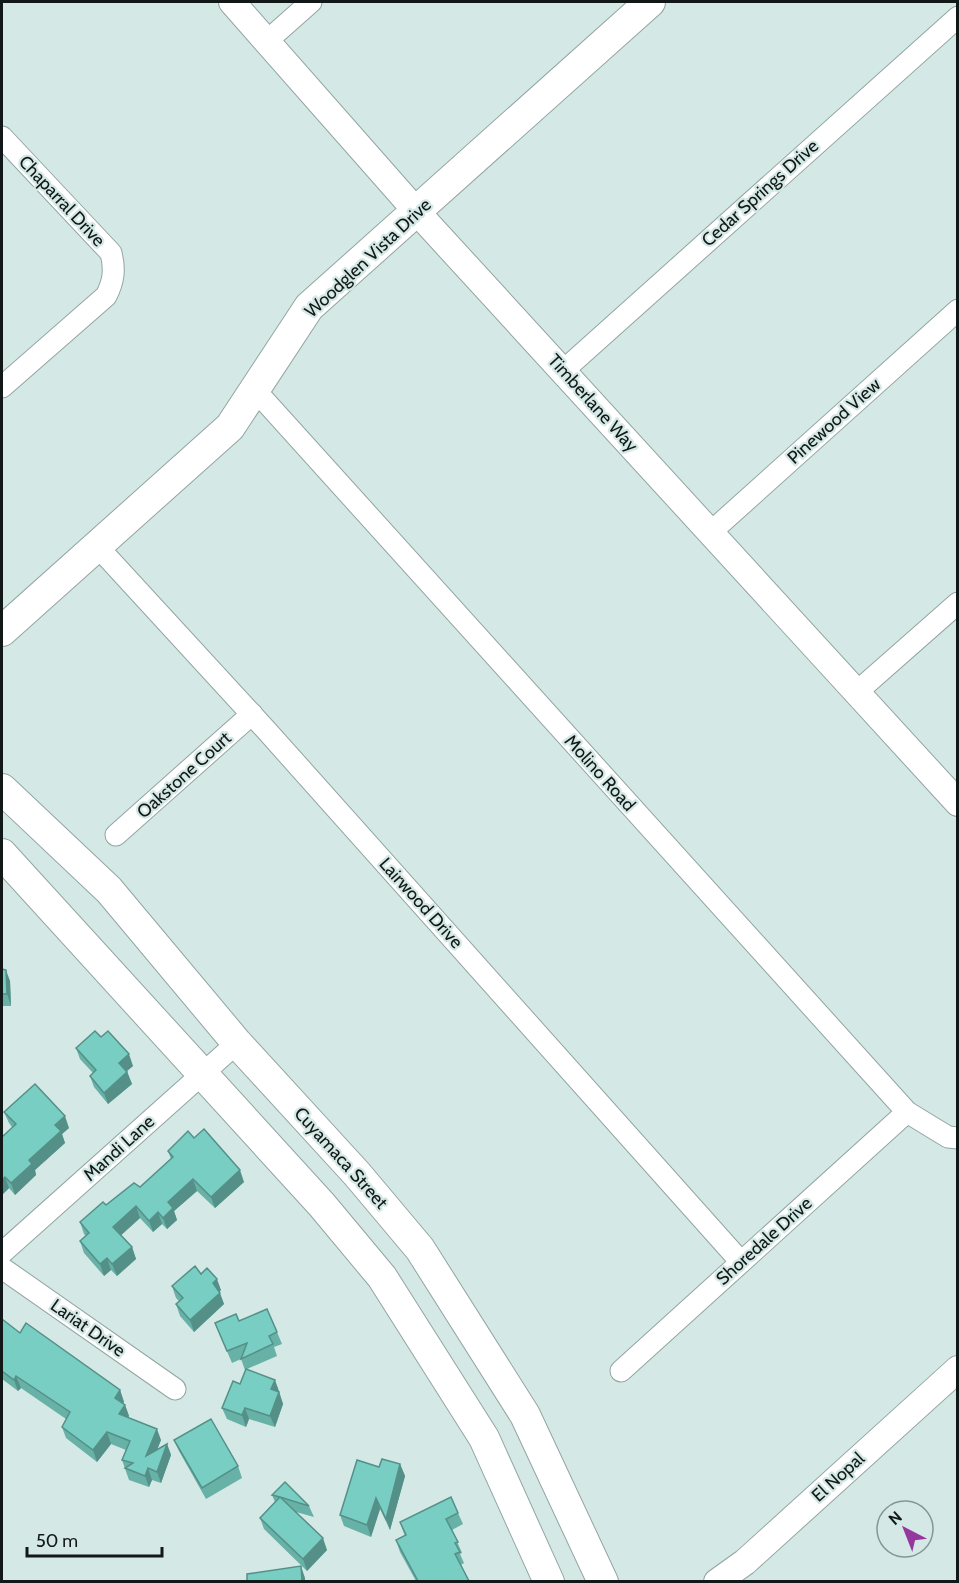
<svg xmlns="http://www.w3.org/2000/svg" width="959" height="1583" font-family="Cabin,sans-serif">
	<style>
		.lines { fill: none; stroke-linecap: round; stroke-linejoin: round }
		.minor-casing { stroke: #92a5a2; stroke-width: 23 }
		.tertiary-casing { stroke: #92a5a2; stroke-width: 28 }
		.secondary-casing { stroke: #92a5a2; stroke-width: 32 }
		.minor { stroke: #fff; stroke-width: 21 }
		.tertiary { stroke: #fff; stroke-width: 26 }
		.secondary { stroke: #fff; stroke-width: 30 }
		.wall { fill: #67b1a7 }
		.shaded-wall { fill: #549088 }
		.building { fill: #78cec2; stroke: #549088; stroke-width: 1.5 }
		.labels { text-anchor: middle; stroke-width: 4.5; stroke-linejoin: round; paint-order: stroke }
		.street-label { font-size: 18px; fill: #111817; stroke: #d4e8e5 }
	</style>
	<rect width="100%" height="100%" fill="#d4e8e5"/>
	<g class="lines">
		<!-- minor casing -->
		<g class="minor-casing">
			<g id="minor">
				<path d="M 267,41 L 311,2"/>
				<path d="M 2,137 L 111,253 C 115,269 114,281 106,296 L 2,387"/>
				<path d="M 564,370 L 958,17"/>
				<path d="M 255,390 L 907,1112 L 948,1137 L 958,1138"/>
				<path d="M 711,532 L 958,310"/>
				<path d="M 98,547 L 267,731 L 741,1262"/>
				<path d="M 858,691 L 958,603"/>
				<path d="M 116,835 L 252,714"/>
				<path d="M 2,1253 L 237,1043"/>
				<path d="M 2,1268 L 175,1389"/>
				<path d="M 621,1371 L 907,1112"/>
			</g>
		</g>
		<!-- tertiary casing -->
		<g class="tertiary-casing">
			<g id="tertiary">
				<path d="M 232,2 L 417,212 L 958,803"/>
				<path d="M 717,1582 L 745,1562 L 958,1369"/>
			</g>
		</g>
		<!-- secondary casing -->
		<g class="secondary-casing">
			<g id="secondary">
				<path d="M 2,631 L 230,427 L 309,307 L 650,2"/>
				<path d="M 2,789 L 109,890 L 237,1043 L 357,1174 L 420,1249 L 525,1415 L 603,1582"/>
				<path d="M 2,854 L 322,1205 L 382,1277 L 484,1438 L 549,1582"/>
			</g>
		</g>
		<!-- minor -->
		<use href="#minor" class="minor"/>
		<!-- tertiary -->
		<use href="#tertiary" class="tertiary"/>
		<!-- secondary -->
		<use href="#secondary" class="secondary"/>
	</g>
	<!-- wall -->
	<g class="wall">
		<path d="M 2,969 L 10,981 L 11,1006 L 2,1006 Z"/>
		<path d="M 101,1037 L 133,1066 L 127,1071 L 132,1084 L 108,1104 L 94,1087 L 90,1076 L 93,1073 L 80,1059 L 76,1048 Z"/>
		<path d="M 4,1112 L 69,1128 L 62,1134 L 65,1143 L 35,1170 L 36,1175 L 15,1195 L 9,1188 L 2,1195 L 12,1127 L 9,1123 Z"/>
		<path d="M 194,1138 L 244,1182 L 215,1208 L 197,1191 L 174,1211 L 177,1220 L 167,1229 L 162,1224 L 153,1232 L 140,1218 L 121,1235 L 132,1247 L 136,1259 L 117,1276 L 111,1270 L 104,1276 L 84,1253 L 80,1241 L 86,1236 L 84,1234 L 80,1222 L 106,1205 L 140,1187 L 171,1159 L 168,1151 Z"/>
		<path d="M 201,1274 L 221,1290 L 219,1292 L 224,1304 L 194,1332 L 180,1316 L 176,1304 L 179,1301 L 176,1298 L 172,1286 Z"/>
		<path d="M 2,1319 L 20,1333 L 120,1390 L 124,1402 L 123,1403 L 125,1405 L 129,1416 L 128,1418 L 161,1440 L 157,1450 L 167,1444 L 171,1455 L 161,1483 L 152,1480 L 149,1487 L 129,1480 L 122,1460 L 126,1450 L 111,1444 L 97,1462 L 66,1438 L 62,1427 L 66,1419 L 21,1388 L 18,1391 L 2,1379 Z"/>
		<path d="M 239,1321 L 277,1332 L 282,1344 L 274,1347 L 277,1356 L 247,1369 L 279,1391 L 283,1404 L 275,1427 L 249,1419 L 246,1427 L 227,1419 L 222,1408 L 240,1384 L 246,1370 L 245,1370 L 241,1359 L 232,1363 L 215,1323 Z"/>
		<path d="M 174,1440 L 238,1466 L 242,1478 L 206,1499 L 179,1451 Z"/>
		<path d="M 400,1464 L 405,1476 L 390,1530 L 380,1509 L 371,1537 L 344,1526 L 340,1515 L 379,1467 Z"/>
		<path d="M 272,1495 L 309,1506 L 314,1517 L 296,1512 L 327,1550 L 307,1571 L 264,1529 L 260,1518 L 275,1502 Z"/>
		<path d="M 458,1513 L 463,1524 L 452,1530 L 462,1553 L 460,1554 L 464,1563 L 461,1565 L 469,1581 L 416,1581 L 400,1552 L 396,1540 L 405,1536 L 400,1522 Z"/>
	</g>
	<!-- shaded-wall -->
	<g class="shaded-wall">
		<path d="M 6,970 L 10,981 L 11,1006 L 7,994 Z"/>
		<path d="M 129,1054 L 133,1066 L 123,1074 L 119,1063 Z"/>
		<path d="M 127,1072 L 132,1084 L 108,1104 L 104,1093 Z"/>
		<path d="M 65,1116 L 69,1128 L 62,1134 L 65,1143 L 35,1170 L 36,1175 L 15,1195 L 11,1183 L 55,1125 Z"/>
		<path d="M 240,1170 L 244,1182 L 215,1208 L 211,1197 Z"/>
		<path d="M 5,1177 L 9,1188 L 2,1195 L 2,1180 Z"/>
		<path d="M 193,1179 L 197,1191 L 174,1211 L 177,1220 L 167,1229 L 163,1218 L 168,1202 Z"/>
		<path d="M 136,1206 L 140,1218 L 118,1238 L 113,1227 Z"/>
		<path d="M 158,1212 L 162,1224 L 153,1232 L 149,1221 Z"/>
		<path d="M 132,1247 L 136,1259 L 117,1276 L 112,1264 Z"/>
		<path d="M 107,1258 L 111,1270 L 104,1276 L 100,1264 Z"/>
		<path d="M 217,1279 L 221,1290 L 217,1294 L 213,1283 Z"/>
		<path d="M 220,1293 L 224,1304 L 194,1332 L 190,1320 Z"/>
		<path d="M 16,1376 L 21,1388 L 18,1391 L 14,1380 Z"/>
		<path d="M 275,1380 L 279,1391 L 276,1401 L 271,1389 Z"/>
		<path d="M 120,1390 L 124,1402 L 119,1409 L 115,1398 Z"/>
		<path d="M 279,1392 L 283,1404 L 275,1427 L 270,1416 Z"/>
		<path d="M 125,1405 L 129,1416 L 123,1426 L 119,1414 Z"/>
		<path d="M 245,1408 L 249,1419 L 246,1427 L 242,1415 Z"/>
		<path d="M 157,1429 L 161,1440 L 150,1467 L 146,1456 Z"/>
		<path d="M 107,1432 L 111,1444 L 97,1462 L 93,1450 Z"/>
		<path d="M 167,1444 L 171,1455 L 161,1483 L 157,1472 Z"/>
		<path d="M 400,1464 L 405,1476 L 390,1530 L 386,1519 Z"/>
		<path d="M 148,1468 L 152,1480 L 149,1487 L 145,1476 Z"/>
		<path d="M 376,1498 L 380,1509 L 371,1537 L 367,1525 Z"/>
		<path d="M 323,1538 L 327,1550 L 307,1571 L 303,1559 Z"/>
		<path d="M 301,1566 L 305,1578 L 305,1581 L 302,1581 Z"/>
	</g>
	<!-- building -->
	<g class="building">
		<path d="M 2,969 L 6,970 L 7,994 L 2,994 Z"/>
		<path d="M 95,1031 L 101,1037 L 108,1031 L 129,1054 L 119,1063 L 127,1072 L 104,1093 L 90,1076 L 96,1070 L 76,1048 Z"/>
		<path d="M 35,1084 L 65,1116 L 55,1125 L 61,1131 L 29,1160 L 32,1164 L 11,1183 L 5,1177 L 2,1180 L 2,1137 L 16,1124 L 4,1112 Z"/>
		<path d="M 204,1129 L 240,1170 L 211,1197 L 193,1179 L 168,1202 L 173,1208 L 163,1218 L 158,1212 L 149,1221 L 136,1206 L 113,1227 L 132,1247 L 112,1264 L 107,1258 L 100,1264 L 80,1241 L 89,1233 L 80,1222 L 103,1202 L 106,1205 L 134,1183 L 140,1187 L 173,1157 L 168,1151 L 188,1131 L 194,1138 Z"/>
		<path d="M 195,1266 L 201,1274 L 207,1268 L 217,1279 L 213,1283 L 220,1293 L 190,1320 L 176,1304 L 183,1298 L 172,1286 Z"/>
		<path d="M 267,1309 L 277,1332 L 269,1336 L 273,1344 L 241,1359 L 247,1343 L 227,1351 L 215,1323 L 236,1314 L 239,1321 Z"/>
		<path d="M 2,1319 L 20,1333 L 26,1323 L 120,1390 L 115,1398 L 125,1405 L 119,1414 L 157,1429 L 146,1456 L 167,1444 L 157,1472 L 148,1468 L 145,1476 L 125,1468 L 133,1463 L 122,1460 L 130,1441 L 107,1432 L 93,1450 L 62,1427 L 70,1412 L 16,1376 L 14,1380 L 2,1371 Z"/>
		<path d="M 246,1369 L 275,1380 L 271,1389 L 279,1392 L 270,1416 L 245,1408 L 242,1415 L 222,1408 L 233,1381 L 240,1384 Z"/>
		<path d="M 211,1419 L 238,1466 L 202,1488 L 174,1440 Z"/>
		<path d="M 382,1459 L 400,1464 L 386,1519 L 376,1498 L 367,1525 L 340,1515 L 357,1460 L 379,1467 Z"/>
		<path d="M 285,1482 L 309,1506 L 280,1497 L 323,1538 L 303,1559 L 260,1518 L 280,1497 L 272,1495 Z"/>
		<path d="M 451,1497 L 458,1513 L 446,1519 L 458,1542 L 455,1543 L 460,1552 L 455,1554 L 469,1581 L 418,1581 L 396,1540 L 406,1535 L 400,1522 Z"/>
		<path d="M 301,1566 L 302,1581 L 247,1581 L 247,1574 Z"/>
	</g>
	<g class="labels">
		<!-- street labels -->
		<g class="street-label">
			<text transform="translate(760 193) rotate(-42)" y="6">Cedar Springs Drive</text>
			<text transform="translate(62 201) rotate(47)" y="6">Chaparral Drive</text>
			<text transform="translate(368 258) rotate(-43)" y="6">Woodglen Vista Drive</text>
			<text transform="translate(593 403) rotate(48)" y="6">Timberlane Way</text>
			<text transform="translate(834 421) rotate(-42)" y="6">Pinewood View</text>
			<text transform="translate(600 773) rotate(48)" y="6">Molino Road</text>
			<text transform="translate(184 775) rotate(-42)" y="6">Oakstone Court</text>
			<text transform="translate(421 903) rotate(48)" y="6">Lairwood Drive</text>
			<text transform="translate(119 1148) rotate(-42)" y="6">Mandi Lane</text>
			<text transform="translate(341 1158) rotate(48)" y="6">Cuyamaca Street</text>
			<text transform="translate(764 1241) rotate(-42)" y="6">Shoredale Drive</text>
			<text transform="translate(88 1328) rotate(35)" y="6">Lariat Drive</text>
			<text transform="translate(838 1477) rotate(-42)" y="6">El Nopal</text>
		</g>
	</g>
	<!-- border -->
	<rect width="959" height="1583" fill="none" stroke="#111817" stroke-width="6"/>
	<!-- north arrow -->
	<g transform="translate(905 1529) rotate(318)"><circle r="28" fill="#d4e8e5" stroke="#869593" stroke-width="1.5"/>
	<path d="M0-4.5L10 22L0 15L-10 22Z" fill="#96369f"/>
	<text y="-9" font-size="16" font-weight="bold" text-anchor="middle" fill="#111817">N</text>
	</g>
	<!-- scale -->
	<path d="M27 1547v9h135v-9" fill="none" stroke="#111817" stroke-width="3"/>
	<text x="36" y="1547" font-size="18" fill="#111817" stroke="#d4e8e5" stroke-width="4.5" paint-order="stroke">50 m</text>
</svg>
